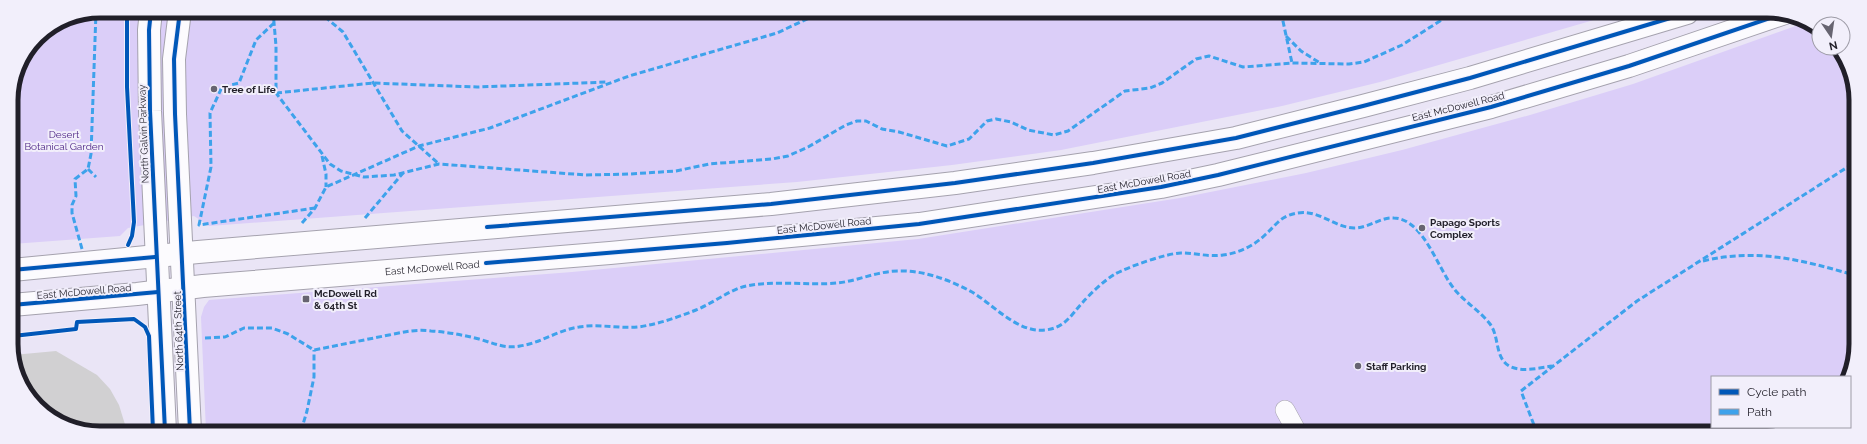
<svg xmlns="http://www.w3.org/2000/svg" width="1867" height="444" font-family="Raleway,sans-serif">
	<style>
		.green { fill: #dbcef8 }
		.building { fill: #d1d0d2 }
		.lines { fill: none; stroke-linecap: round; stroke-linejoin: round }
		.minor-casing { stroke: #a5a2ae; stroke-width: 20 }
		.major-casing { stroke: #a5a2ae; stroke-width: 24 }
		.minor { stroke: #fcfbfe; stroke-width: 19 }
		.major { stroke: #fcfbfe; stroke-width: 22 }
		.quiet { stroke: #3ea2eb; stroke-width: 3; stroke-dasharray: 6 3; stroke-linecap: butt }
		.cycleway-casing { stroke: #f2effb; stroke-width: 6 }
		.cycleway { stroke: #0057b8; stroke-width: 4 }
		.poi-dot { fill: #676471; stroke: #f2effb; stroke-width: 1.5 }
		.labels { text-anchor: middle; stroke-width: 4; stroke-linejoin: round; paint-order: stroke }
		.poi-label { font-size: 10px; font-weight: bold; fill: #211f29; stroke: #f2effb; text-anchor: start }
		.street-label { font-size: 10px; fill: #211f29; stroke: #f2effb }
		.park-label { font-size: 10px; fill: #4d2586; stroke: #f2effb }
		.rim { fill: none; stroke: #211f29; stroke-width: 5 }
	</style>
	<rect width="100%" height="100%" fill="#eae5f6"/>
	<!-- green -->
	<g class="green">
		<path d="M 100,11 L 1618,13 L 1380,82 L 1282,106 L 1061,150 L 952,165 L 797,182 L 209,226 L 194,216 L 128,228 L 120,236 L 12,244 L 11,94 L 20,61 L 37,37 L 66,18 Z"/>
		<path d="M 1804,23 L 1819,31 L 1819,48 L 1836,48 L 1854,83 L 1854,362 L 1845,377 L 1712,377 L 1712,427 L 1787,427 L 1773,433 L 206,431 L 201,317 L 204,307 L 209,300 L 572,272 L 918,239 L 1180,198 L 1306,173 L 1402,150 L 1530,115 L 1633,84 Z"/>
	</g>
	<!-- building -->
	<path class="building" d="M 56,351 L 97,375 L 110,389 L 119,405 L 127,431 L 82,431 L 37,407 L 13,362 L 13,355 Z"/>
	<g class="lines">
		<!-- minor casing -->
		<g class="minor-casing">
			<path id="minor" d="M 1285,410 L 1297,432"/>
		</g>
		<!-- major casing -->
		<g class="major-casing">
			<g id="major">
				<path d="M 151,11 L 149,30 L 150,111 L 165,431"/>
				<path d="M 180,11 L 174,59 L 175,114 L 190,431"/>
				<path d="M 12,270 L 198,252 L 771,204 L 955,183 L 1093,163 L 1236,138 L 1363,106 L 1470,78 L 1687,13"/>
				<path id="s1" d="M 12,305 L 137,294 L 203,286 L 610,253 L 919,224 L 1161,187 L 1218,175 L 1491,107 L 1629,66 L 1785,13"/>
			</g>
		</g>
		<!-- minor -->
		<use href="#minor" class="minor"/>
		<!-- major -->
		<use href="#major" class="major"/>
		<!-- quiet -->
		<g class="quiet">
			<path d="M 273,11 L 276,46 L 276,93 L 330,164 L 341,171 L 364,177 L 394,175 L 439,164 L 586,175 L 630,174 L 676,171 L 709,164 L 772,159 L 788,156 L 808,147 L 846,125 L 857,121 L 866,121 L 882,129 L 899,132 L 947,146 L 969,139 L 987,121 L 996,119 L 1011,122 L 1028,130 L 1054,135 L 1068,131 L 1125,91 L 1150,88 L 1162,83 L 1196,59 L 1209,56 L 1243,67 L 1292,63 L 1349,64 L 1364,62 L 1402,45 L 1440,21 L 1443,12"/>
			<path d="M 318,11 L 343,32 L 402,131 L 439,164"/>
			<path d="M 1281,12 L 1292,63"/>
			<path d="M 274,23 L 256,40 L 239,83 L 222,87 L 210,113 L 211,167 L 199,225 L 315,208"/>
			<path d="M 1286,36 L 1301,51 L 1320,63"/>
			<path d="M 276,93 L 373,83 L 477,87 L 608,82"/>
			<path d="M 322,156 L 326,174 L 326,187"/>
			<path d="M 88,169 L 96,177"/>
			<path d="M 365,218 L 403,173"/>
			<path d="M 302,223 L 315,208 L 326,187 L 419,146 L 490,128 L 629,76 L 777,33 L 822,12"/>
			<path d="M 82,249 L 72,213 L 72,205 L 76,196 L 75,179 L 88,169 L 91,154 L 96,12"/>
			<path d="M 1703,261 C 1757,248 1802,260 1854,275"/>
			<path d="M 205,338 L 225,337 L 244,328 L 272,328 L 288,334 L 314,350 C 339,345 364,340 389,335 C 404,332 416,329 431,331 C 447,332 463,335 479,339 C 493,343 505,349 520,346 C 541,343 558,330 579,327 C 603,323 626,331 649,325 C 664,322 681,316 696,310 C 711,304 724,294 739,288 C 767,279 808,286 837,283 C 858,281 877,271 899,271 C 923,270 950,280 972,292 C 994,305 1017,333 1045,330 C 1065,328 1071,315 1083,302 C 1090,294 1106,279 1115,274 C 1128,267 1167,253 1181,253 C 1195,253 1208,257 1223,255 C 1239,253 1254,246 1266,234 C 1273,228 1278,220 1287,216 C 1316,204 1330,227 1354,228 C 1369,228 1380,217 1394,218 C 1424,219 1438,270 1455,290 C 1465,302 1481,312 1490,324 C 1500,337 1494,359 1511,367 C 1523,372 1539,368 1552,366"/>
			<path d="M 301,431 L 307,411 L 314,377 L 314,350"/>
			<path d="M 1537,433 L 1521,391 L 1637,301 L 1854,163"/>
		</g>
		<!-- cycleway casing -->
		<g class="cycleway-casing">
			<g id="cycleway">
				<path d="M 127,11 L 127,87 L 134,222 L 132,236 L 128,245"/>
				<path d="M 151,11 L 149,30 L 150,111 L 165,431"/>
				<path d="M 180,11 L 174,59 L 175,114 L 190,431"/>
				<path d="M 487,227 L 771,204 L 955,183 L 1093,163 L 1236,138 L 1363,106 L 1470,78 L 1687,13"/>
				<path d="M 486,263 L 727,243 L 919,224 L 1161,187 L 1218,175 L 1491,107 L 1629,66 L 1785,13"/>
				<path d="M 12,270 L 155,257"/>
				<path d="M 12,305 L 158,292"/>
				<path d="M 13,336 L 76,329 L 77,322 L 134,319 L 145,327 L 149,336 L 153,431"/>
			</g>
		</g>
		<!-- cycleway -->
		<use href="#cycleway" class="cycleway"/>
	</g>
	<!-- markers -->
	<g class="poi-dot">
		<circle cx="214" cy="89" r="4"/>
		<circle cx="1422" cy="228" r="4"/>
		<rect x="302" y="295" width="8" height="8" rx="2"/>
		<circle cx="1358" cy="366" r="4"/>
	</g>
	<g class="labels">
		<!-- poi labels -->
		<g class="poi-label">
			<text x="222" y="93">Tree of Life</text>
			<text x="1430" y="226">Papago Sports<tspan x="1430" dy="12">Complex</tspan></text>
			<text x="314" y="297">McDowell Rd<tspan x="314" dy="12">&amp; 64th St</tspan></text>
			<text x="1366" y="370">Staff Parking</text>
		</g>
		<!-- street labels -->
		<g class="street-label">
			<text transform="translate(1458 106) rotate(-14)" y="4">East McDowell Road</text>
			<text transform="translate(143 134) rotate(-92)" y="4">North Galvin Parkway</text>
			<text transform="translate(1144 181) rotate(-10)" y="4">East McDowell Road</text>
			<text transform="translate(824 225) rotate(-6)" y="4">East McDowell Road</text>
			<text dy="4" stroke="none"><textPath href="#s1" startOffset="422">East McDowell Road</textPath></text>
			<text transform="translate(84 291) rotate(-5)" y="4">East McDowell Road</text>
			<text transform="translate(178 331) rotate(-92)" y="4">North 64th Street</text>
		</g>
		<!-- park labels -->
		<g class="park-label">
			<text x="64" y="138">Desert<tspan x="64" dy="12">Botanical Garden</tspan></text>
		</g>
	</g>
	<!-- crop -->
	<path d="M0 0H1867V444H0ZM100 18H1767A82 82 0 0 1 1849 100V344A82 82 0 0 1 1767 426H100A82 82 0 0 1 18 344V100A82 82 0 0 1 100 18Z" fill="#f2effb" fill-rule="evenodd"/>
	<path class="rim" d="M100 18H1767A82 82 0 0 1 1849 100V344A82 82 0 0 1 1767 426H100A82 82 0 0 1 18 344V100A82 82 0 0 1 100 18Z"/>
	<!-- legend -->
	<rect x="1711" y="376" width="140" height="52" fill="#f2effb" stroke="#9e9ca7"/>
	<rect x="1719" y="389" width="20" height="6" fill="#0057b8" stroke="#9e9ca7"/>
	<text x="1747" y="396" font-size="12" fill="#211f29">Cycle path</text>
	<rect x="1719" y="409" width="20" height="6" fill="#3ea2eb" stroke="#9e9ca7"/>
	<text x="1747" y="416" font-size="12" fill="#211f29">Path</text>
	<!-- north arrow -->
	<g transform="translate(1831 36) rotate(167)"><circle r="19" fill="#f2effb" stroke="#9e9ca7"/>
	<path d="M0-3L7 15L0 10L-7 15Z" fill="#676471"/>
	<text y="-6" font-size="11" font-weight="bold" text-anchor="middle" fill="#211f29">N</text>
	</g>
</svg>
